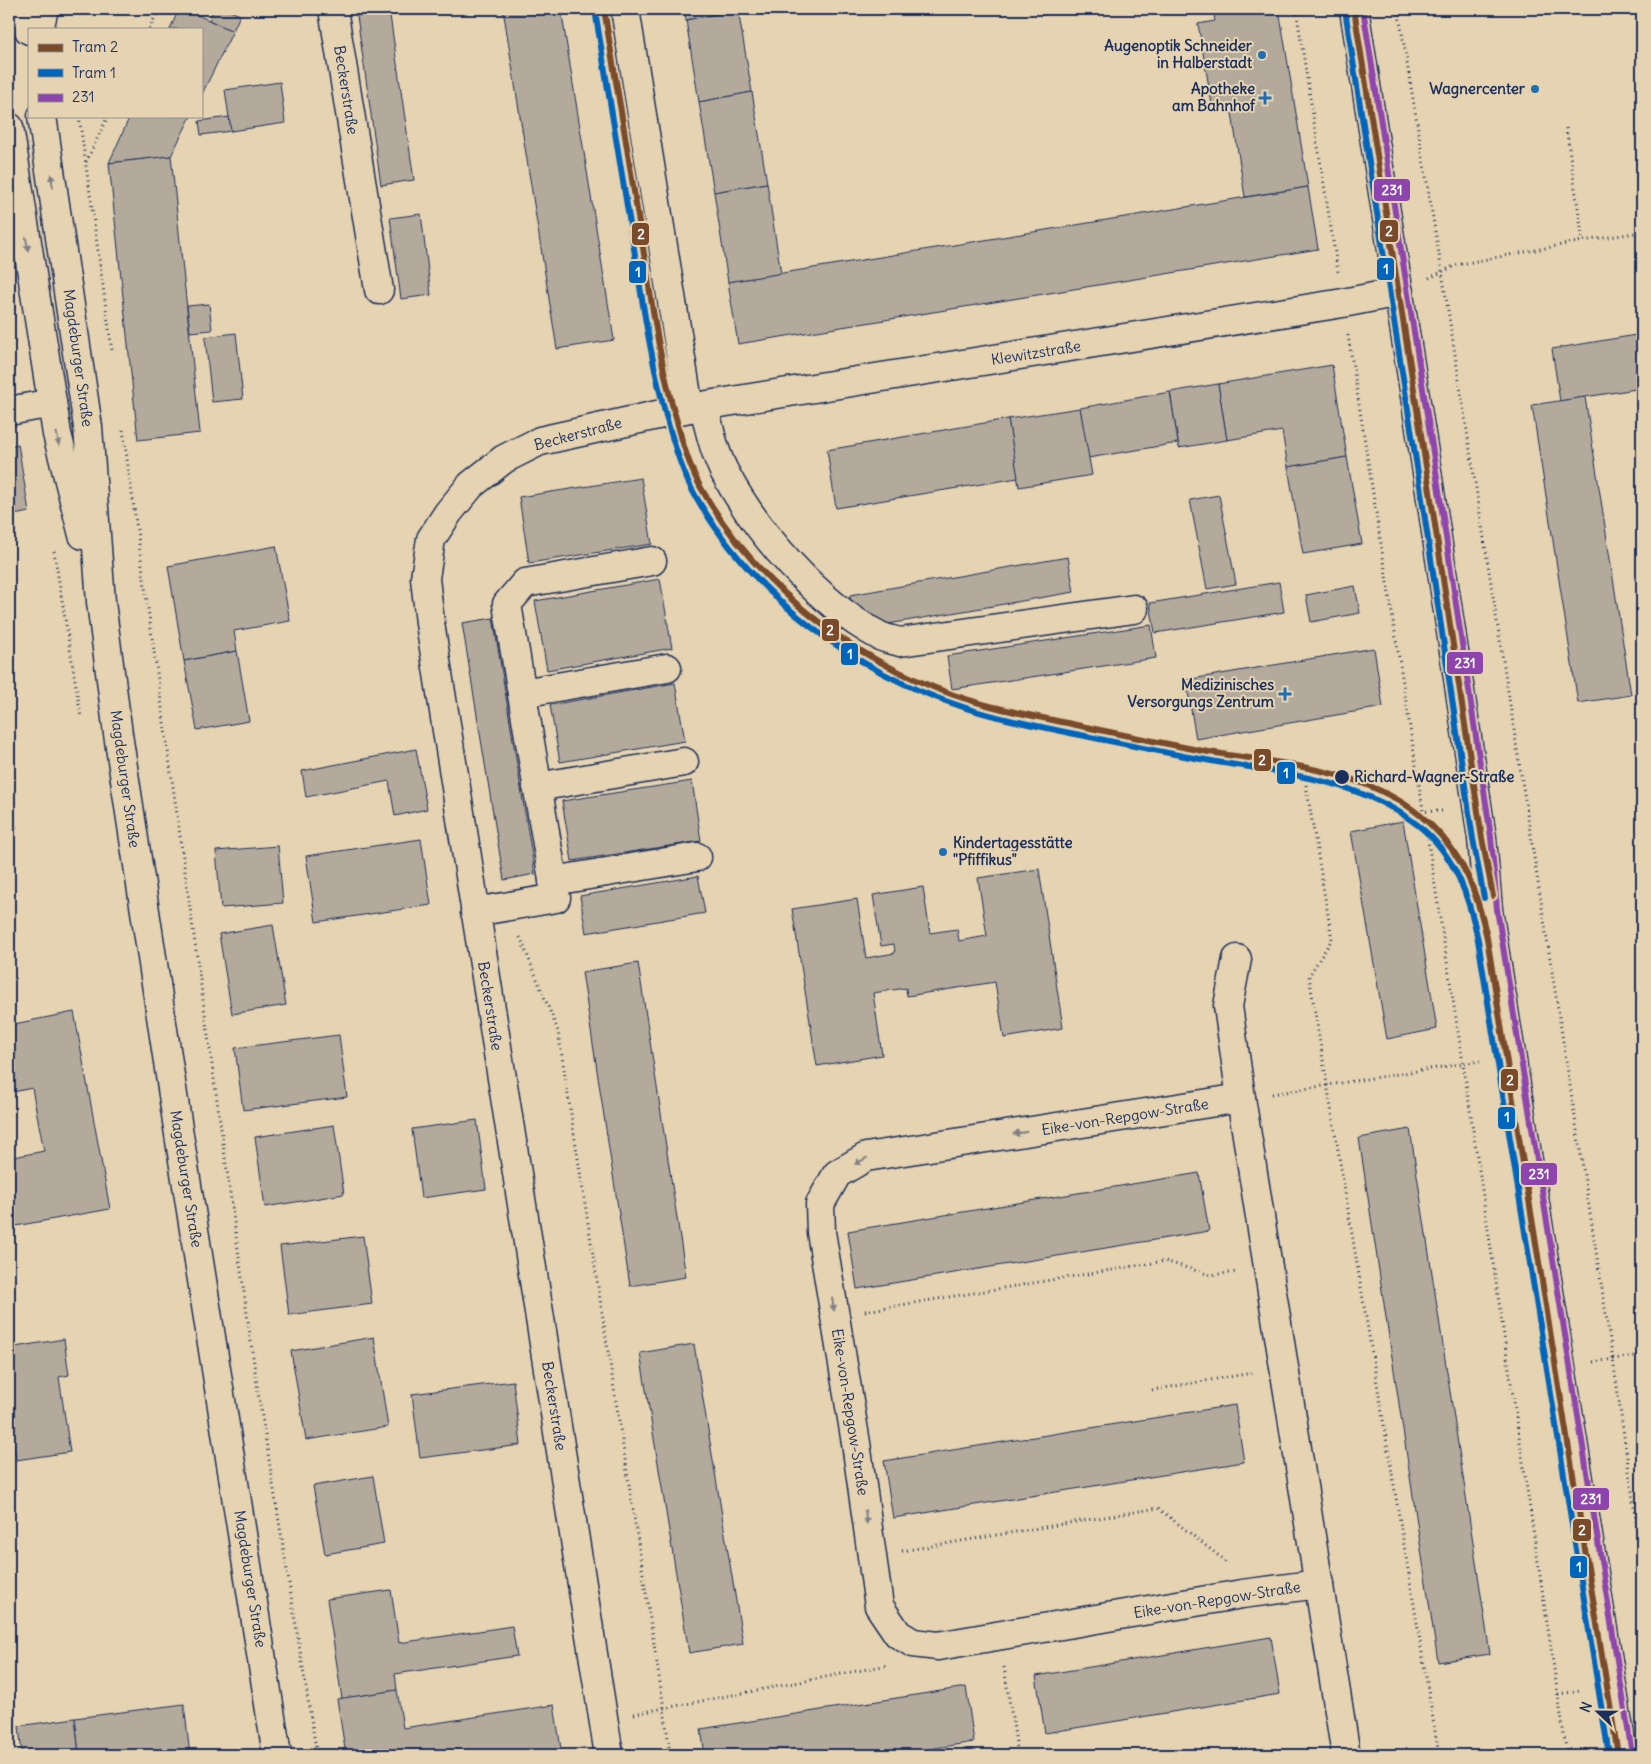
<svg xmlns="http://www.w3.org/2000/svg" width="1651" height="1764" font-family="Delius,sans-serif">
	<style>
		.building { fill: #b3aa9c; stroke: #1b2f5e }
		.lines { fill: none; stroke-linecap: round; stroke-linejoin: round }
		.minor-casing { stroke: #1b2f5e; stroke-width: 31 }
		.major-casing { stroke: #1b2f5e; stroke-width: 31 }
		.path { stroke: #1b2f5e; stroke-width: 3; stroke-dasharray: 1 4; stroke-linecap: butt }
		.minor { stroke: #e5d3b1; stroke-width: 28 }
		.major { stroke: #e5d3b1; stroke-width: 28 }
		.bus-1-casing { stroke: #e5d3b1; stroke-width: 10 }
		.bus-1 { stroke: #8e44ad; stroke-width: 6 }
		.tram-1-casing { stroke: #e5d3b1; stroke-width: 10 }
		.tram-2-casing { stroke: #e5d3b1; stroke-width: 10 }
		.tram-1 { stroke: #7a4b2a; stroke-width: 6 }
		.tram-2 { stroke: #0065bd; stroke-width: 6 }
		.oneway { fill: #808188 }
		.poi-dot { fill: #1f6fb2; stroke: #e5d3b1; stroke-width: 2 }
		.stop-dot { fill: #1b2f5e; stroke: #e5d3b1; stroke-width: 2 }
		.labels { text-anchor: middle; stroke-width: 4; stroke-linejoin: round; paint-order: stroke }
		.poi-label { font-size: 15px; font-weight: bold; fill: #1b2f5e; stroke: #e5d3b1; text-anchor: end }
		.street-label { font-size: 15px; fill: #1b2f5e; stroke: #e5d3b1 }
		.stop-label { font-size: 15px; font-weight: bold; fill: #1b2f5e; stroke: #e5d3b1; text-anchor: start }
		.line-badge { stroke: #e5d3b1; stroke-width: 2 }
		.badge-label { font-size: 14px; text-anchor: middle; font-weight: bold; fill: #fff }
	</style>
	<rect width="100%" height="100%" fill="#e5d3b1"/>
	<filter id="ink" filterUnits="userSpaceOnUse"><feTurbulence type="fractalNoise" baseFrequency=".02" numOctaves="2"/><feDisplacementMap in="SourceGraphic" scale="10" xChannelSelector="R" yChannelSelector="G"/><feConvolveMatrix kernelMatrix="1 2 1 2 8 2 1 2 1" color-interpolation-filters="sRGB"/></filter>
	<g filter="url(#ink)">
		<!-- building -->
		<g class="building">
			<path d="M 179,9 L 184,9 L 233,31 L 201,96 L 201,29 L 170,29 Z"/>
			<path d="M 214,9 L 225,9 L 240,15 L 233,31 L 209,20 Z"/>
			<path d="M 356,9 L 389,9 L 414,180 L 381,185 Z"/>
			<path d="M 503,9 L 561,9 L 614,340 L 557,349 Z"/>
			<path d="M 684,9 L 738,9 L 738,10 L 686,20 Z"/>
			<path d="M 1040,9 L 1068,9 L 1068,11 L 1041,15 Z"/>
			<path d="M 1213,9 L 1279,9 L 1308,187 L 1245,197 L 1231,107 L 1213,110 L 1198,24 L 1215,21 Z"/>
			<path d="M 738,10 L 752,92 L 699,102 L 686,20 Z"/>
			<path d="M 280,82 L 285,123 L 231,131 L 225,90 Z"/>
			<path d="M 752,92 L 767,183 L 714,192 L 699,102 Z"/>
			<path d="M 130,116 L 191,116 L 171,156 L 109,163 Z"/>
			<path d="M 229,117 L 231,131 L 201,135 L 199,121 Z"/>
			<path d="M 171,156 L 200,433 L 138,440 L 109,163 Z"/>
			<path d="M 767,183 L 781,274 L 728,282 L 714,192 Z"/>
			<path d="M 1308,187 L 1318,249 L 738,344 L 728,282 Z"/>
			<path d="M 421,214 L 431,295 L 401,299 L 390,218 Z"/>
			<path d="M 209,304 L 212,330 L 190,332 L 187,306 Z"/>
			<path d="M 236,333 L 243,399 L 212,402 L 205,337 Z"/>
			<path d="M 1642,334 L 1642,388 L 1560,401 L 1552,349 Z"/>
			<path d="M 1332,365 L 1347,457 L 1288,467 L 1282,431 L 1227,440 L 1218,384 Z"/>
			<path d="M 1218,384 L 1227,440 L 1179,448 L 1170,392 Z"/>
			<path d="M 1170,392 L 1178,443 L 1088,458 L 1080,408 Z"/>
			<path d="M 1585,397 L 1631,695 L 1578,703 L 1532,405 Z"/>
			<path d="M 1080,408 L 1092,475 L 1019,487 L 1008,419 Z"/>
			<path d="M 1008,419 L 1018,478 L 836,508 L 827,450 Z"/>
			<path d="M 18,444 L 29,512 L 9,516 L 9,446 Z"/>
			<path d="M 1347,457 L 1362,544 L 1303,554 L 1288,467 Z"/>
			<path d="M 641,478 L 652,544 L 529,563 L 519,497 Z"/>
			<path d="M 1219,495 L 1236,584 L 1207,589 L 1190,500 Z"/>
			<path d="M 276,546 L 290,621 L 234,631 L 237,651 L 184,661 L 168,566 Z"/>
			<path d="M 1068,557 L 1074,592 L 888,624 L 852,611 L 850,595 Z"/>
			<path d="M 660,579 L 672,648 L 547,670 L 535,601 Z"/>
			<path d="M 1279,582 L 1284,612 L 1155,633 L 1150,603 Z"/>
			<path d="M 1355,586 L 1360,613 L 1311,622 L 1306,595 Z"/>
			<path d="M 493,618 L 535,874 L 504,880 L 462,623 Z"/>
			<path d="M 1151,625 L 1156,658 L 952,689 L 947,656 Z"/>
			<path d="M 1374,648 L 1383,707 L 1196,739 L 1186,680 Z"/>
			<path d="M 237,651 L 249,721 L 197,730 L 184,661 Z"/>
			<path d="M 675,683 L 685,741 L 560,762 L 550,705 Z"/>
			<path d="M 416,749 L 427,809 L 395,816 L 389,781 L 306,797 L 302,771 Z"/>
			<path d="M 692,781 L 701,841 L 572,861 L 562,801 Z"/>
			<path d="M 9,820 L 17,827 L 9,836 Z"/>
			<path d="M 1403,821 L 1437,1029 L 1387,1039 L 1351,831 Z"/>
			<path d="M 421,839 L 431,905 L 316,922 L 306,856 Z"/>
			<path d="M 278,846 L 283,903 L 221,908 L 216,851 Z"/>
			<path d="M 1039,869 L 1063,1028 L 1004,1038 L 995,982 L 907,996 L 906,988 L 873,993 L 882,1055 L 817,1066 L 792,909 L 857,899 L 866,958 L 895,953 L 894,944 L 881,946 L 873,895 L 923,887 L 930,933 L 957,929 L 959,941 L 987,936 L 978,878 Z"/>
			<path d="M 698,876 L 705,913 L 586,933 L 580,896 Z"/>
			<path d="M 273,925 L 286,1005 L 232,1014 L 219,934 Z"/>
			<path d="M 638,963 L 686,1277 L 630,1286 L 582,972 Z"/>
			<path d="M 74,1012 L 110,1209 L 10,1227 L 9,1158 L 44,1151 L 32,1088 L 9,1093 L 9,1025 Z"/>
			<path d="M 339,1035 L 347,1097 L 243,1110 L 235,1048 Z"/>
			<path d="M 477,1120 L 486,1189 L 421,1198 L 412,1129 Z"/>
			<path d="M 334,1125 L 344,1194 L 265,1207 L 255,1137 Z"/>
			<path d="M 1410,1129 L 1490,1654 L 1438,1662 L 1359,1138 Z"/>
			<path d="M 1199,1173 L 1209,1231 L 857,1289 L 848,1231 Z"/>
			<path d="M 363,1236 L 372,1304 L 289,1315 L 280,1246 Z"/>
			<path d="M 374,1337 L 388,1427 L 306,1440 L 291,1351 Z"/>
			<path d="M 64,1339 L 69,1375 L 59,1377 L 70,1452 L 16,1460 L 9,1410 L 9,1348 Z"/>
			<path d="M 694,1344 L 743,1644 L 689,1653 L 640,1353 Z"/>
			<path d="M 513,1381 L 521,1445 L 420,1458 L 412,1394 Z"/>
			<path d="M 1235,1405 L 1244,1462 L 893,1518 L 884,1461 Z"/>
			<path d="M 373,1476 L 384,1544 L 325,1554 L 313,1486 Z"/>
			<path d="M 391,1590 L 399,1643 L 512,1626 L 517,1656 L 395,1674 L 397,1690 L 342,1699 L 327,1599 Z"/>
			<path d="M 1271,1637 L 1280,1694 L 1045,1733 L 1036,1676 Z"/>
			<path d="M 966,1687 L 974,1742 L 891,1755 L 705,1755 L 701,1729 Z"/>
			<path d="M 397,1690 L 403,1728 L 554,1705 L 562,1755 L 346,1755 L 337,1699 Z"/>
			<path d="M 184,1704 L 190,1755 L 79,1755 L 75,1718 Z"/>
			<path d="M 75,1718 L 79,1755 L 22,1755 L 19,1726 Z"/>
		</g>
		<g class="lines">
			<!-- minor casing -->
			<g class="minor-casing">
				<g id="minor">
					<path d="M 333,9 L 379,290"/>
					<path d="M 625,9 L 689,408"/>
					<path d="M 1354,9 L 1429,485 L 1482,838 L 1488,910 L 1623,1755"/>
					<path d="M 39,29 L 44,9"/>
					<path d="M 704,406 C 709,428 714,451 724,471 C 755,531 819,604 878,635 C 885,639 893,640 900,642 L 1134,609"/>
					<path d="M 9,411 L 52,403"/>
					<path d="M 522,693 L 667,668"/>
					<path d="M 537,787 L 684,762"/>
					<path d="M 553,881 L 697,857"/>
					<path d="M 475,912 L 556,898 L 507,604 L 525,583 L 652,561"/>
					<path d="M 1237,959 L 1228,1006 L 1241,1098 L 1346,1755"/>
					<path d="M 1241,1098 L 866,1157 L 837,1174 L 820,1204 L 821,1232 L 856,1443 L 879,1606 L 898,1634 L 913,1643 L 938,1646 L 1242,1594 L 1319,1584"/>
					<path d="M 609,1755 L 430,623 L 425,578 L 431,539 L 448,513 L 471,485 L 504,459 L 540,441 L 689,408 L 1343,303 L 1399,292"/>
				</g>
			</g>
			<!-- major casing -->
			<g class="major-casing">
				<g id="major">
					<path d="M 25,9 L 29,30"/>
					<path d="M 42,116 L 88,427 L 101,602 L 118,734 L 180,1141 L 277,1755"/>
					<path d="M 9,127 L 57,434 L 83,535"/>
				</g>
			</g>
			<!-- path -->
			<g class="path">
				<path d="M 1296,9 L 1338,272"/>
				<path d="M 1398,9 L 1442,272 L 1613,1359 L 1642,1562"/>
				<path d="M 149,29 L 159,9"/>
				<path d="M 79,116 L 112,350"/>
				<path d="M 1566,128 L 1583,241"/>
				<path d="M 86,162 L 108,116"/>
				<path d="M 1429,278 L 1456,265 L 1583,241 L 1642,232"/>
				<path d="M 1348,335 L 1463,1063 L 1567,1755"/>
				<path d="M 123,430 L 258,1392 L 317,1755"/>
				<path d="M 54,551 L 81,717"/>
				<path d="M 1306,785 L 1332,939 L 1309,976 L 1439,1755"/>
				<path d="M 1391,812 L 1445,811"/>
				<path d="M 520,937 L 558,1031 L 664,1708 L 670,1755"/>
				<path d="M 1272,1094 L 1480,1061"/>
				<path d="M 865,1311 L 1165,1261 L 1210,1275 L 1238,1272"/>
				<path d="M 1593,1362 L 1642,1355"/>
				<path d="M 1152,1390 L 1252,1373"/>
				<path d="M 902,1551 L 1158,1508 L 1224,1560 L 1226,1565"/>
				<path d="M 1004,1667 L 1018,1755"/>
				<path d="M 1558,1694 L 1580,1691"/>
				<path d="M 634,1714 L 888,1665"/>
			</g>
			<!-- minor -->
			<use href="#minor" class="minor"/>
			<!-- major -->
			<use href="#major" class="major"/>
			<!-- bus-1 casing -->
			<g class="bus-1-casing">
				<path id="bus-1" d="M 1363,9 L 1438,484 L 1491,837 L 1497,909 L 1632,1754"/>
			</g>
			<!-- bus-1 -->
			<use href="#bus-1" class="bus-1"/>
			<!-- tram-1 casing -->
			<g class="tram-1-casing">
				<g id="tram-1">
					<path d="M 604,9 C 618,91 631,172 644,254 C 653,311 661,370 678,425 C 684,449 691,472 704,493 C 759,588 852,659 954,695 C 991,708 1029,715 1067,723 C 1113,733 1158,742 1203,751 C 1279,764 1370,768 1429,823 C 1464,856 1477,892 1487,938 L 1618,1755"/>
					<path d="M 1354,9 L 1429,485 L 1482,838 L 1493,896"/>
				</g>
			</g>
			<!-- tram-2 casing -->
			<g class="tram-2-casing">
				<g id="tram-2">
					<path d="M 595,10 C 609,92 622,174 635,255 C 644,313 653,371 669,427 C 676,450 683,474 695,495 C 752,596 854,672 963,707 C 998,719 1034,725 1070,733 C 1115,742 1160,752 1206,760 C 1278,773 1359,778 1419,826 C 1455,855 1469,896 1478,940 L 1609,1755"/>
					<path d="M 1345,10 L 1420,486 L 1473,839 L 1484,898"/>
				</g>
			</g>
			<!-- tram-1 -->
			<use href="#tram-1" class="tram-1"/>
			<!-- tram-2 -->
			<use href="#tram-2" class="tram-2"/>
		</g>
		<!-- one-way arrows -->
		<defs><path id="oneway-solid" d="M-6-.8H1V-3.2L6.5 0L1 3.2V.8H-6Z" transform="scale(1.25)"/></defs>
		<g class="oneway">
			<use href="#oneway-solid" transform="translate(52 181) rotate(-98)"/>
			<use href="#oneway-solid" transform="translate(27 244) rotate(81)"/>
			<use href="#oneway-solid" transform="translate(58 439) rotate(77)"/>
			<use href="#oneway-solid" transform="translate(1020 1133) rotate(171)"/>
			<use href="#oneway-solid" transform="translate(861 1161) rotate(152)"/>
			<use href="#oneway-solid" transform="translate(833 1304) rotate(81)"/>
			<use href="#oneway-solid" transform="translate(866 1517) rotate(82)"/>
		</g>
	</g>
	<!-- markers -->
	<g class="poi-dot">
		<circle cx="1262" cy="55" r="5"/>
		<circle cx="1535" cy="89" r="5"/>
		<path d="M1262.5 90.5h5v5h5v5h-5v5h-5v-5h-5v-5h5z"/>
		<path d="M1282.5 686.5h5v5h5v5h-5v5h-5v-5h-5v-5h5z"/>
		<circle cx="943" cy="852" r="5"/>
	</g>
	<circle class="stop-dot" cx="1342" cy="777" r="8"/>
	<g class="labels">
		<!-- poi labels -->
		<g class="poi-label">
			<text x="1252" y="51">Augenoptik Schneider<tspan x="1252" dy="17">in Halberstadt</tspan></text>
			<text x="1255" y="94">Apotheke<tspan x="1255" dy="17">am Bahnhof</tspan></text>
			<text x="1525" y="94">Wagnercenter</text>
			<text x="1274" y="690">Medizinisches<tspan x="1274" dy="17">Versorgungs Zentrum</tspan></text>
			<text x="953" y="848" text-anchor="start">Kindertagesstätte<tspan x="953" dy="17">"Pfiffikus"</tspan></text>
		</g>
		<!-- street labels -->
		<g class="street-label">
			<text transform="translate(346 90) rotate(81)" y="5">Beckerstraße</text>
			<text transform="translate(1036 353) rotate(-9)" y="5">Klewitzstraße</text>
			<text transform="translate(78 358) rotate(82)" y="5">Magdeburger Straße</text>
			<text transform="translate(578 434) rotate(-15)" y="5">Beckerstraße</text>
			<text transform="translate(125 779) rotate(82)" y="5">Magdeburger Straße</text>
			<text transform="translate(490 1006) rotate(81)" y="5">Beckerstraße</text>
			<text transform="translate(1125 1117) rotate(-9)" y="5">Eike-von-Repgow-Straße</text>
			<text transform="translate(186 1179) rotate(81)" y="5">Magdeburger Straße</text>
			<text transform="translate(554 1406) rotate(81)" y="5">Beckerstraße</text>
			<text transform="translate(850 1412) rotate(81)" y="5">Eike-von-Repgow-Straße</text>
			<text transform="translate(250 1579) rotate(81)" y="5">Magdeburger Straße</text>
			<text transform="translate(1217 1600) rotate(-9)" y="5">Eike-von-Repgow-Straße</text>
		</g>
		<!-- stop labels -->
		<g class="stop-label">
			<text x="1354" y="782">Richard-Wagner-Straße</text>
		</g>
	</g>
	<g class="line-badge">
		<rect x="1373" y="178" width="38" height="24" rx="5" fill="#8e44ad"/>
		<rect x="1379" y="219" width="20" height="24" rx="5" fill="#7a4b2a"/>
		<rect x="631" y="222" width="19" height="24" rx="5" fill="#7a4b2a"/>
		<rect x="1376" y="257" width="19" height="24" rx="5" fill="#0065bd"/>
		<rect x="628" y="260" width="19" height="24" rx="5" fill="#0065bd"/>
		<rect x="821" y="618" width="19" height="24" rx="5" fill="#7a4b2a"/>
		<rect x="840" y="642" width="19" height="24" rx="5" fill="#0065bd"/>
		<rect x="1446" y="651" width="38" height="24" rx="5" fill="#8e44ad"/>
		<rect x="1253" y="748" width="19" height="24" rx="5" fill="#7a4b2a"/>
		<rect x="1276" y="761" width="20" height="24" rx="5" fill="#0065bd"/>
		<rect x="1500" y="1068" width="19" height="24" rx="5" fill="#7a4b2a"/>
		<rect x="1497" y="1106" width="19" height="24" rx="5" fill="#0065bd"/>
		<rect x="1520" y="1162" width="38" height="24" rx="5" fill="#8e44ad"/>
		<rect x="1572" y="1487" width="38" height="24" rx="5" fill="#8e44ad"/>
		<rect x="1572" y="1518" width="20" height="24" rx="5" fill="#7a4b2a"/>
		<rect x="1569" y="1555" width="19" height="24" rx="5" fill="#0065bd"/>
	</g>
	<g class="badge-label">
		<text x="1392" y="195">231</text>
		<text x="1389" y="236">2</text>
		<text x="641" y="239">2</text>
		<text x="1386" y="274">1</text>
		<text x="638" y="277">1</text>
		<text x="830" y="635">2</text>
		<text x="850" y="659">1</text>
		<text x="1465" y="668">231</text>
		<text x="1262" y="765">2</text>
		<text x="1286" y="778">1</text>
		<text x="1510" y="1085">2</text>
		<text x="1507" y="1122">1</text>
		<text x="1539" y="1179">231</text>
		<text x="1591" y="1504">231</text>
		<text x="1582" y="1535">2</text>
		<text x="1579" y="1572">1</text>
	</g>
	<!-- margin -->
	<rect width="1651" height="1764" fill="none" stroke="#e5d3b1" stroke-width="30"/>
	<rect x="15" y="15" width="1621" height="1734" fill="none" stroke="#1b2f5e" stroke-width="2" filter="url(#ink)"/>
	<!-- legend -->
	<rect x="28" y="28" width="175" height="90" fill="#e5d3b1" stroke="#949190"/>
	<rect x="38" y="44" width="25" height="8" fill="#7a4b2a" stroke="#949190"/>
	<text x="72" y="52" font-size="15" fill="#1b2f5e">Tram 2</text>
	<rect x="38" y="69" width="25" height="8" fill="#0065bd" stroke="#949190"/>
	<text x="72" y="78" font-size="15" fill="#1b2f5e">Tram 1</text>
	<rect x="38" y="94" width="25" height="8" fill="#8e44ad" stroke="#949190"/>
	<text x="72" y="102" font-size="15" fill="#1b2f5e">231</text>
	<!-- north arrow -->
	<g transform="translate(1598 1712) rotate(292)" stroke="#e5d3b1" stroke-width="4" paint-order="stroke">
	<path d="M0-4L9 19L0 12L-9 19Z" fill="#1b2f5e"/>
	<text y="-8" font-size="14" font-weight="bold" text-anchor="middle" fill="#1b2f5e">N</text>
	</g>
</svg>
